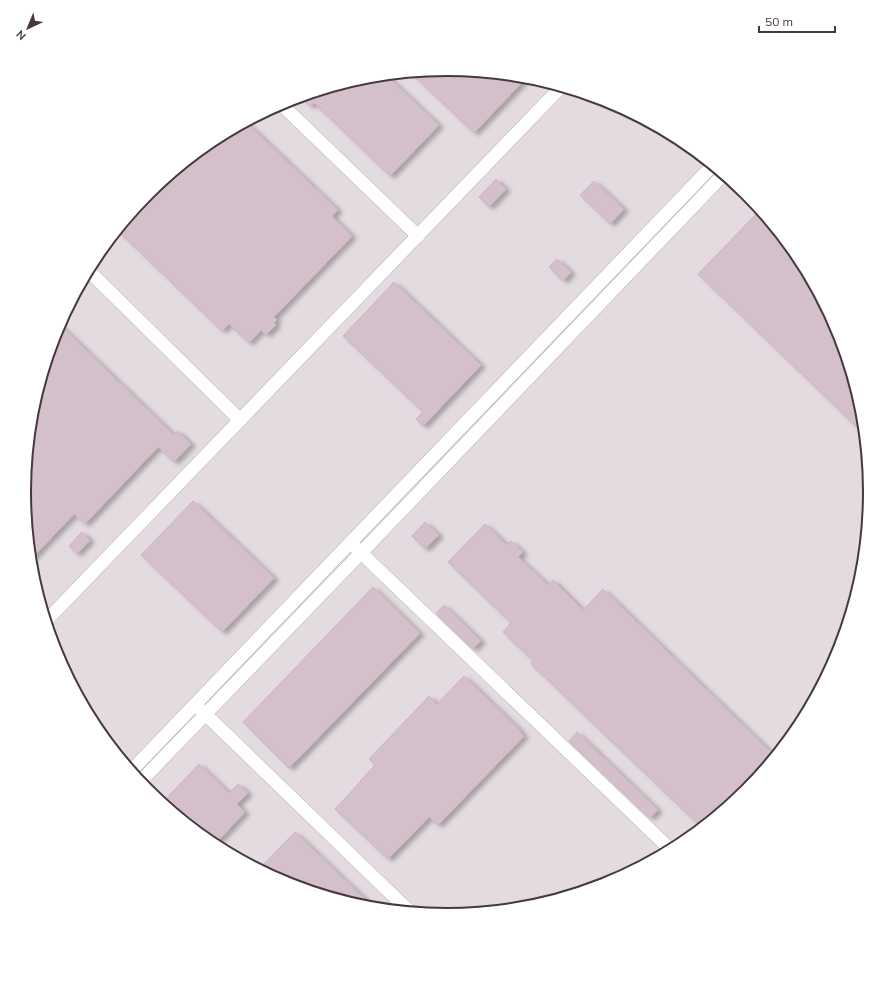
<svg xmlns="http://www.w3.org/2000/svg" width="895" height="984" font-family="Mulish,sans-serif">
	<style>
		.industrial { fill: #e3dbdf }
		.building { fill: #d4c0ca; stroke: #cfb3c1; filter: url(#shadow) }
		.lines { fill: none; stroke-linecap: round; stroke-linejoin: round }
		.minor-casing { stroke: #bfadb5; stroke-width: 14 }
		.minor { stroke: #fff; stroke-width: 13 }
		.rim { fill: none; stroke: #47383f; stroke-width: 2 }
	</style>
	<defs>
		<filter id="shadow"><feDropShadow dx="4.5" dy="2.5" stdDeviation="2" flood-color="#0004"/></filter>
	</defs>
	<rect width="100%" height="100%" fill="#f4eaee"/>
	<!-- industrial -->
	<circle class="industrial" cx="447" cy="492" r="422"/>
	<!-- building -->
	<g class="building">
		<path d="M 448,68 L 528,76 L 474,133 L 410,72 Z"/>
		<path d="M 376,75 L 386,75 L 439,125 L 390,176 L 314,103 L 310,106 L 300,96 L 365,77 Z"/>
		<path d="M 246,122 L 338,210 L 332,216 L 352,236 L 274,317 L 277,320 L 274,323 L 276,325 L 266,335 L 261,330 L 249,343 L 229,324 L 222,331 L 117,230 L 148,192 L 212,140 Z"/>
		<path d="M 496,179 L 506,189 L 489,207 L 479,197 Z"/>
		<path d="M 594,181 L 624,209 L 610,224 L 580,195 Z"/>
		<path d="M 761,209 L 800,257 L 839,330 L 863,410 L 866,436 L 698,274 Z"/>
		<path d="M 557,259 L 571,272 L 563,281 L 549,267 Z"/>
		<path d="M 394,282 L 481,365 L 423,426 L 416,419 L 423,412 L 343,336 Z"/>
		<path d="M 59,324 L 174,435 L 178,431 L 191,444 L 174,462 L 158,447 L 85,524 L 74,514 L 31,559 L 24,492 L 32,409 L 56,330 Z"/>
		<path d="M 193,501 L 274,578 L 222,632 L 141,555 Z"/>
		<path d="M 425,522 L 439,535 L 425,549 L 412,536 Z"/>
		<path d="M 485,524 L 507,545 L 511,541 L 523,552 L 518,557 L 548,585 L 553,580 L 583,610 L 603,589 L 776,757 L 747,792 L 702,828 L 531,664 L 533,661 L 503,632 L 511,623 L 448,562 Z"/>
		<path d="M 82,532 L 90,540 L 77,554 L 69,546 Z"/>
		<path d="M 373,587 L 420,633 L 289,768 L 243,722 Z"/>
		<path d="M 444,605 L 481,641 L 473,649 L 436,613 Z"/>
		<path d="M 464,676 L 521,731 L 520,732 L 524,736 L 438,825 L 429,817 L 388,859 L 335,809 L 361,781 L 360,781 L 375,765 L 369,759 L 429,696 L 437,704 Z"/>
		<path d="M 577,732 L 658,810 L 650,818 L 569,741 Z"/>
		<path d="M 199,764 L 229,793 L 238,784 L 248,793 L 237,804 L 245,812 L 214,845 L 162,803 Z"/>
		<path d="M 295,832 L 366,900 L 360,906 L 285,883 L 259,869 Z"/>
	</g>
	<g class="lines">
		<!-- minor casing -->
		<g class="minor-casing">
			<g id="minor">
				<path d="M 280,103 L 418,236"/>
				<path d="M 88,270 L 240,420"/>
				<path d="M 355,547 L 671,850"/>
				<path d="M 46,621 L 562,86"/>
				<path d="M 200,709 L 410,912"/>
				<path d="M 131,771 L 713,165"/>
				<path d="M 140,782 L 359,555 L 724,174"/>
			</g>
		</g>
		<!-- minor -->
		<use href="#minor" class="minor"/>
	</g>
	<!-- crop -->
	<path d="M0 0H895V984H0ZM31 492a416 416 0 1 1 832 0a416 416 0 1 1-832 0Z" fill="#fff" fill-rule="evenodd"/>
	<path class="rim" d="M31 492a416 416 0 1 1 832 0a416 416 0 1 1-832 0Z"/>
	<!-- north arrow -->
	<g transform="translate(28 28) rotate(224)" stroke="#ffffff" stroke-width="3" paint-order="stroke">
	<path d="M0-3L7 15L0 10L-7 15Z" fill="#47383f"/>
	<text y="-6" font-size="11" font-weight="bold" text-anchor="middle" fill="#47383f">N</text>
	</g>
	<!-- scale -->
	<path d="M759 26v6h76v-6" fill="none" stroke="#47383f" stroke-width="2"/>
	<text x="765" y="26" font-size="12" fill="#47383f" stroke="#ffffff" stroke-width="3" paint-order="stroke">50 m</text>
</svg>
